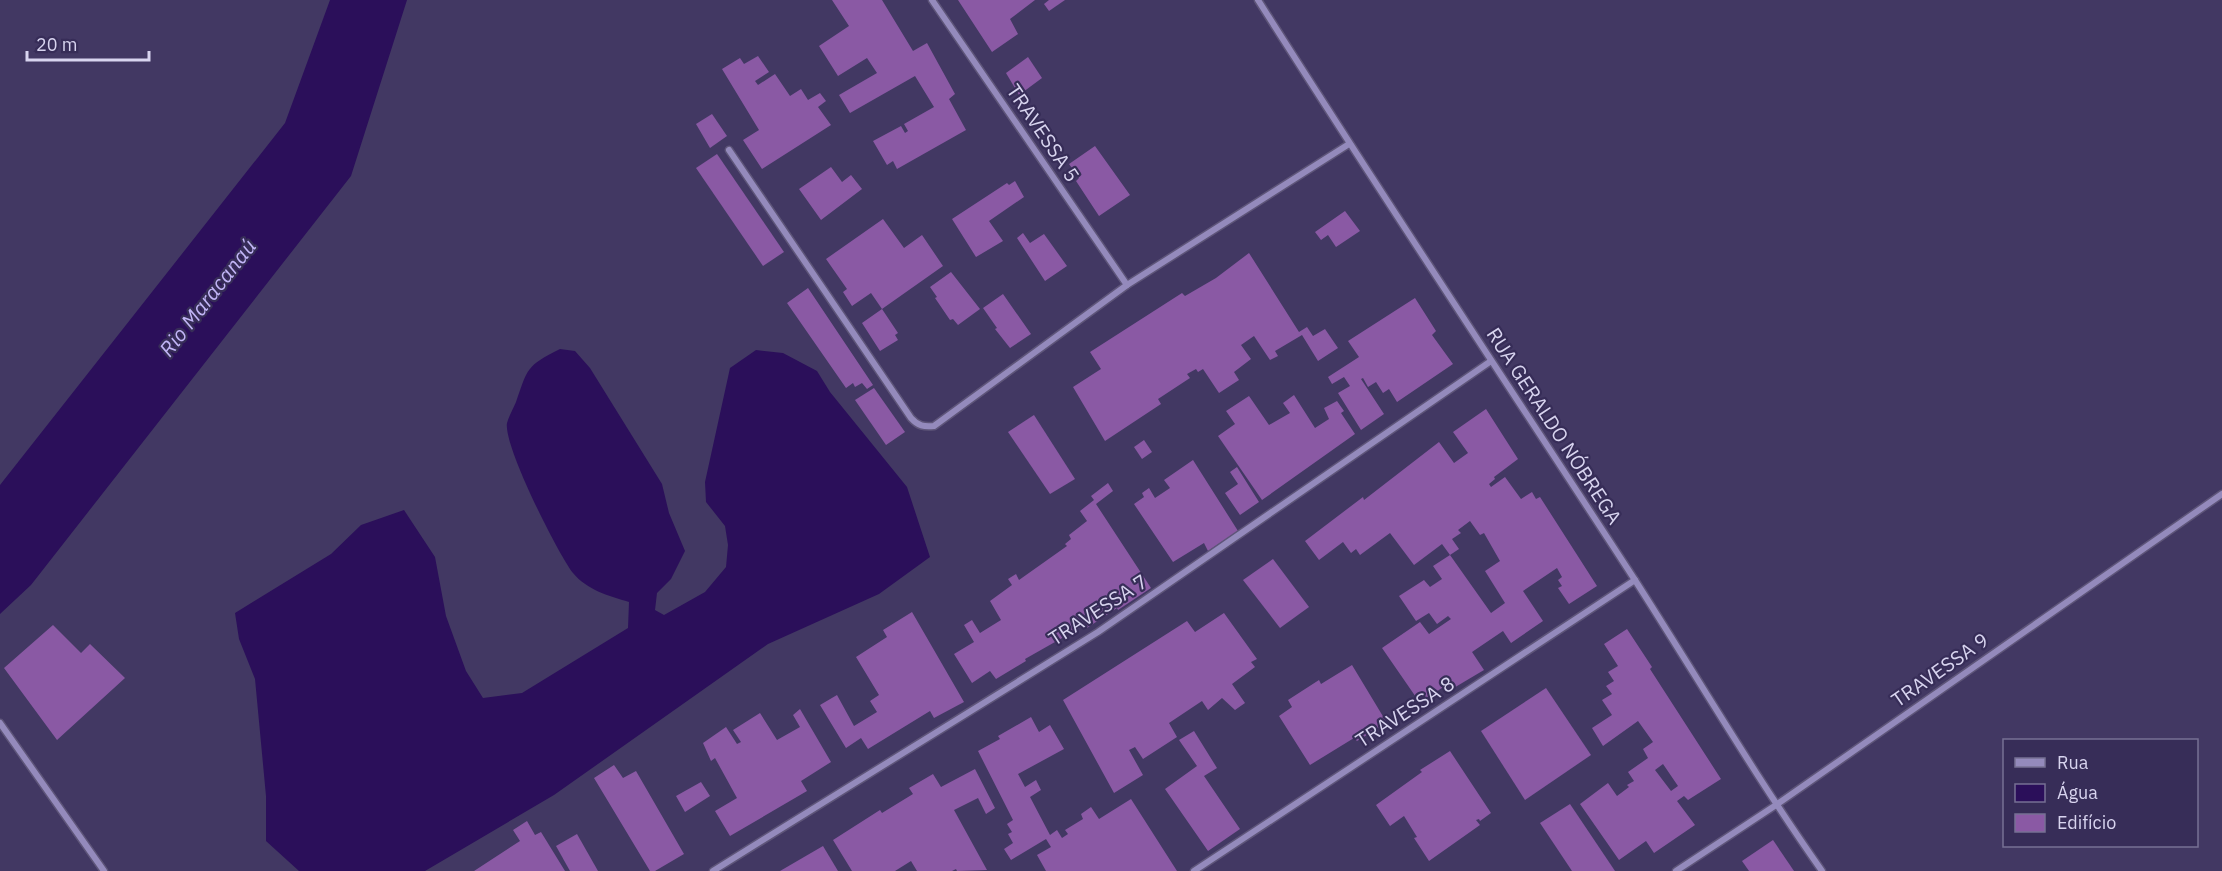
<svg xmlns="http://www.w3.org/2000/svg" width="2222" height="871" font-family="'IBM Plex Sans',sans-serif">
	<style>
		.water { fill: #2b0f5a }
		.building { fill: #8a59a4; fill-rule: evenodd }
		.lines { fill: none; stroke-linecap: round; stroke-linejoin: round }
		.minor-casing { stroke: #5e5579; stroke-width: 9 }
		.minor { stroke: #948abc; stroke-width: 6 }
		.labels { text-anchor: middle; stroke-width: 4.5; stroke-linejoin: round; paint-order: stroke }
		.street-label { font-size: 20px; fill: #d8d4ef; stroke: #372d58 }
		.water-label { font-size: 21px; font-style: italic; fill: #c2b5f7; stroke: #372d58 }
	</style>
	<rect width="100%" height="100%" fill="#423863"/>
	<!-- water -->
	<g class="water">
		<path d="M 330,0 L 407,0 L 351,176 L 31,585 L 0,614 L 0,485 L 285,123 Z"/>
		<path d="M 560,349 L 575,351 L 590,368 L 662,484 L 669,513 L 685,551 L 671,579 L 657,593 L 655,610 L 664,615 L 705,592 L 726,567 L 728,545 L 725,526 L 706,502 L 705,482 L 730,368 L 756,350 L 783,353 L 817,371 L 830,392 L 907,487 L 930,557 L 879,594 L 768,644 L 554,795 L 425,871 L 299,871 L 266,841 L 266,796 L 255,679 L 239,639 L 235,613 L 331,554 L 361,525 L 404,510 L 435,557 L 446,616 L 466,671 L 483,698 L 522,693 L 628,628 L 629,602 C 609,596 587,590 573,573 C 558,554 503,445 507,423 C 509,416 513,409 516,402 C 528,368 526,366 560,349 Z"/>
	</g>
	<!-- building -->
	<g class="building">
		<path d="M 832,0 L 882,0 L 913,51 L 927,43 L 955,94 L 949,99 L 966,130 L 897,169 L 893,161 L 887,165 L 873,141 L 901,126 L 905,133 L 908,131 L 904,124 L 934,107 L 915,76 L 850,113 L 839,95 L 877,73 L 867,58 L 838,76 L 819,46 L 849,26 Z"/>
		<path d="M 958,0 L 1035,0 L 1010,19 L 1018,34 L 992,52 Z"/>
		<path d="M 1049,0 L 1065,0 L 1049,11 L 1044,4 Z"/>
		<path d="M 758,56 L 769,72 L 755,81 L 758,85 L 775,74 L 790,96 L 801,89 L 808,100 L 820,93 L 826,101 L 818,107 L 831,125 L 762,169 L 743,140 L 759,130 L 722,69 L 740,58 L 744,64 Z"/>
		<path d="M 1028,57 L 1042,78 L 1019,95 L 1006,73 Z"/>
		<path d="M 712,114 L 727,136 L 710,148 L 696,124 Z"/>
		<path d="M 1095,146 L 1130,195 L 1099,216 L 1076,181 L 1079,178 L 1069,164 Z"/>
		<path d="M 717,154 L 784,252 L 763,266 L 696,168 Z"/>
		<path d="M 831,167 L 842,182 L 851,175 L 862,189 L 821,220 L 799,189 Z"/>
		<path d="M 1015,181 L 1024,197 L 989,221 L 1003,241 L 976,257 L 952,219 L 1007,183 L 1009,185 Z"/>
		<path d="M 1345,211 L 1360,231 L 1336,247 L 1328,235 L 1321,240 L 1315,232 Z"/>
		<path d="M 883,219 L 904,248 L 922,235 L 943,266 L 882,309 L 871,293 L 852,306 L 843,292 L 847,289 L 826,259 Z"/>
		<path d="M 1023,233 L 1030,243 L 1044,234 L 1067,266 L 1045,281 L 1017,238 Z"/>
		<path d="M 1249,253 L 1299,332 L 1307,327 L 1313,336 L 1325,329 L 1338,348 L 1318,361 L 1302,335 L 1275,351 L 1278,356 L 1270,360 L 1254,336 L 1241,345 L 1251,359 L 1234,372 L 1239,380 L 1219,393 L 1203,369 L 1198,372 L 1196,369 L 1187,374 L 1190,378 L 1158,399 L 1161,404 L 1105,441 L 1073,387 L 1101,369 L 1090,352 L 1182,293 L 1185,296 L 1216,278 Z"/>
		<path d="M 951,272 L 980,309 L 958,325 L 953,319 L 950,320 L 935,298 L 937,297 L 930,287 Z"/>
		<path d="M 808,288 L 873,385 L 867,389 L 862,383 L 855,387 L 853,383 L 846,388 L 787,303 Z"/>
		<path d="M 1003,294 L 1031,334 L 1010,348 L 995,329 L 997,328 L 983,308 Z"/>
		<path d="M 1415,298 L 1436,331 L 1432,335 L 1453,364 L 1397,402 L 1389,389 L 1383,393 L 1376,382 L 1368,387 L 1363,378 L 1361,379 L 1384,414 L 1361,430 L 1338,393 L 1350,386 L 1344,377 L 1332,384 L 1328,377 L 1359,357 L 1348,341 Z"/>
		<path d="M 882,309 L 898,333 L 895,335 L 898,340 L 880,351 L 862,323 Z"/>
		<path d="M 874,388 L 905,432 L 886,445 L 855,400 Z"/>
		<path d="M 1294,395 L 1315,428 L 1329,419 L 1324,408 L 1337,401 L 1344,411 L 1341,413 L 1355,434 L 1262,500 L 1218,436 L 1235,424 L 1226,411 L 1249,396 L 1269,425 L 1290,413 L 1283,403 Z"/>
		<path d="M 1486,409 L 1518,459 L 1494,477 L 1495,479 L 1489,484 L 1491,487 L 1505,477 L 1521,499 L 1532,492 L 1536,499 L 1540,497 L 1597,586 L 1569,604 L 1558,588 L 1562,586 L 1558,580 L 1562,577 L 1557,568 L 1523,591 L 1543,621 L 1511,643 L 1503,631 L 1472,652 L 1484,670 L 1452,689 L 1449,683 L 1420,703 L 1382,648 L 1420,622 L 1429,634 L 1451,619 L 1448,616 L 1437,624 L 1429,613 L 1416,621 L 1399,596 L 1424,580 L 1430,587 L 1442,579 L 1433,566 L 1450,555 L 1442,544 L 1414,565 L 1390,533 L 1360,555 L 1356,549 L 1351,553 L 1343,542 L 1319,560 L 1305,541 L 1363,497 L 1364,500 L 1439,442 L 1454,463 L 1468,453 L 1453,432 ZM 1470,521 L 1480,535 L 1484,533 L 1500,561 L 1485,571 L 1505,603 L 1491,613 L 1450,555 L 1459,549 L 1452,539 L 1461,533 L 1458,530 Z"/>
		<path d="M 1034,415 L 1075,479 L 1050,494 L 1008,432 Z"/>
		<path d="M 1144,440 L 1152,452 L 1142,459 L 1134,447 Z"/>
		<path d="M 1193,460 L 1238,531 L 1208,551 L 1204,543 L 1173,562 L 1134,504 L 1144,497 L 1142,493 L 1149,488 L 1155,498 L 1170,488 L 1164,480 Z"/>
		<path d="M 1237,467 L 1259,502 L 1240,515 L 1225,493 L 1238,484 L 1230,472 Z"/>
		<path d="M 1108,483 L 1113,491 L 1096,504 L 1151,588 L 1118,610 L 1117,608 L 1087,628 L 1085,625 L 1025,659 L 1026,661 L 996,679 L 990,671 L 972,683 L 954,654 L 974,642 L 964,625 L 972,620 L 980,633 L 1001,620 L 990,601 L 1012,585 L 1008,579 L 1016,574 L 1019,580 L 1067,546 L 1065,544 L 1071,539 L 1069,535 L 1087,521 L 1080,511 L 1094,500 L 1091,496 Z"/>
		<path d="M 1273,559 L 1309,607 L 1280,628 L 1243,580 Z"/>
		<path d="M 912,612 L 964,702 L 934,718 L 930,711 L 868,749 L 861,738 L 846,748 L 820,705 L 837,695 L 854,726 L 877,712 L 870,701 L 879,695 L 856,657 L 887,637 L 883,630 Z"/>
		<path d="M 1224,613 L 1257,659 L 1251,662 L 1255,667 L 1232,684 L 1245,703 L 1235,710 L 1222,698 L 1208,710 L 1202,701 L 1169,723 L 1177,737 L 1143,759 L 1135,747 L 1129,750 L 1143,775 L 1114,793 L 1063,700 L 1187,621 L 1195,632 Z"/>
		<path d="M 53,625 L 81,653 L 90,644 L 125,678 L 57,740 L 4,668 Z"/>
		<path d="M 1627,629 L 1652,667 L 1650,669 L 1721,779 L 1688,800 L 1684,796 L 1677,801 L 1695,825 L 1654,853 L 1646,841 L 1619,860 L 1580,804 L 1608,783 L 1617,796 L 1629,787 L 1627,785 L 1634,781 L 1628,772 L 1648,758 L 1643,749 L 1653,742 L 1638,721 L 1603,746 L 1592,728 L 1612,715 L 1602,700 L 1612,694 L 1606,686 L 1614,681 L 1608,672 L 1618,666 L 1604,644 ZM 1663,764 L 1678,786 L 1671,791 L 1655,770 Z"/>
		<path d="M 1352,665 L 1387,723 L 1357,741 L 1354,738 L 1310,765 L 1279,716 L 1292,707 L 1288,700 L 1319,680 L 1321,684 Z"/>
		<path d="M 1546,688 L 1591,755 L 1525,800 L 1481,731 Z"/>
		<path d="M 800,709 L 831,762 L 801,781 L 807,791 L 730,836 L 715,811 L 737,798 L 715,758 L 711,761 L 703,743 L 726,727 L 737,744 L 741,742 L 733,730 L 760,713 L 777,740 L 800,727 L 793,715 Z"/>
		<path d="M 1031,717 L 1039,732 L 1050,725 L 1064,749 L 1018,774 L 1025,787 L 1036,780 L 1041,790 L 1030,797 L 1050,835 L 1057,830 L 1062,838 L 1068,834 L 1065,830 L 1083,819 L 1081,814 L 1091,807 L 1099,819 L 1131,799 L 1177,871 L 1046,871 L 1037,855 L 1051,847 L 1046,839 L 1011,860 L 1004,849 L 1013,843 L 1008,834 L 1012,832 L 1007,824 L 1013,820 L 978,751 L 1000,739 L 998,736 Z"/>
		<path d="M 1194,731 L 1217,768 L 1204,776 L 1240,829 L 1208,851 L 1165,789 L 1197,766 L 1179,740 Z"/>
		<path d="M 1450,751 L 1491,813 L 1480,821 L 1479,819 L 1476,820 L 1480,825 L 1429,861 L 1414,838 L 1417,837 L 1404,816 L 1390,826 L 1376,805 L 1422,772 L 1420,770 Z"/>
		<path d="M 614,765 L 623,778 L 636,771 L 684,854 L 655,871 L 650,871 L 594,778 Z"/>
		<path d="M 975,769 L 995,808 L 986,814 L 978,798 L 954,810 L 987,870 L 957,871 L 956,869 L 952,871 L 917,871 L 911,861 L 895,871 L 852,871 L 833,840 L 880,810 L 882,813 L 913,794 L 909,788 L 933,774 L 941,787 Z"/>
		<path d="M 701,782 L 710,796 L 685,812 L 676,796 Z"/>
		<path d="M 1570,804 L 1615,871 L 1572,871 L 1540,823 Z"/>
		<path d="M 527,821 L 535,835 L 541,832 L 565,871 L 474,871 L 520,841 L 513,830 Z"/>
		<path d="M 577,834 L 598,871 L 570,871 L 556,846 Z"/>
		<path d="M 1773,840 L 1794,871 L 1749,871 L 1742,861 Z"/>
		<path d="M 823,846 L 838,871 L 780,871 Z"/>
	</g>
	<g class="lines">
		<!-- minor casing -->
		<g class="minor-casing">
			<g id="minor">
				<path d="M 932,0 L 1127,285"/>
				<path d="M 1258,0 C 1381,194 1508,385 1633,577 C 1696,675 1755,776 1822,871"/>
				<path d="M 729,150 L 911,418 C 918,426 924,427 934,426 L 1127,285 L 1349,144"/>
				<path d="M 0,723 L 104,871"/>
				<path d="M 713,871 L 1098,632 L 1491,361"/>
				<path d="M 1194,871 L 1635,580"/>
				<path d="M 1676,871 L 1776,805 L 2222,494"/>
			</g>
		</g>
		<!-- minor -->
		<use href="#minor" class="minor"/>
	</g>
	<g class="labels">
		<!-- street labels -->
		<g class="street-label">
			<text transform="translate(1043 133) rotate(56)" y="7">TRAVESSA 5</text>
			<text transform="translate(1554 426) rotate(57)" y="7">RUA GERALDO NÓBREGA</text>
			<text transform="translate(1098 610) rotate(-33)" y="7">TRAVESSA 7</text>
			<text transform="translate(1940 670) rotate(-35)" y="7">TRAVESSA 9</text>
			<text transform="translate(1405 712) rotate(-33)" y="7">TRAVESSA 8</text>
		</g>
		<!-- water labels -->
		<g class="water-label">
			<text transform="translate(208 298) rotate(-52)" y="7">Rio Maracanaú</text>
		</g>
	</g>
	<!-- legend -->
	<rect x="2003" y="739" width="195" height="108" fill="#372d58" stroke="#777094" stroke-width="1.5"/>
	<rect x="2015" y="758" width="30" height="9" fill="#948abc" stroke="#777094" stroke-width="1.5"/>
	<text x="2057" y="769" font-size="18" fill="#d8d4ef">Rua</text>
	<rect x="2015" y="784" width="30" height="18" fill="#2b0f5a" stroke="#777094" stroke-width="1.5"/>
	<text x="2057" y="799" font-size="18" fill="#d8d4ef">Água</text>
	<rect x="2015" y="814" width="30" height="18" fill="#8a59a4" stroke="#777094" stroke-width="1.5"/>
	<text x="2057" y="829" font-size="18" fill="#d8d4ef">Edifício</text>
	<!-- scale -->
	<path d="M27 51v9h122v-9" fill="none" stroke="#d8d4ef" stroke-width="3"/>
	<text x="36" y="51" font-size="18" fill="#d8d4ef" stroke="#372d58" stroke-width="4.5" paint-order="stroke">20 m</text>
</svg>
